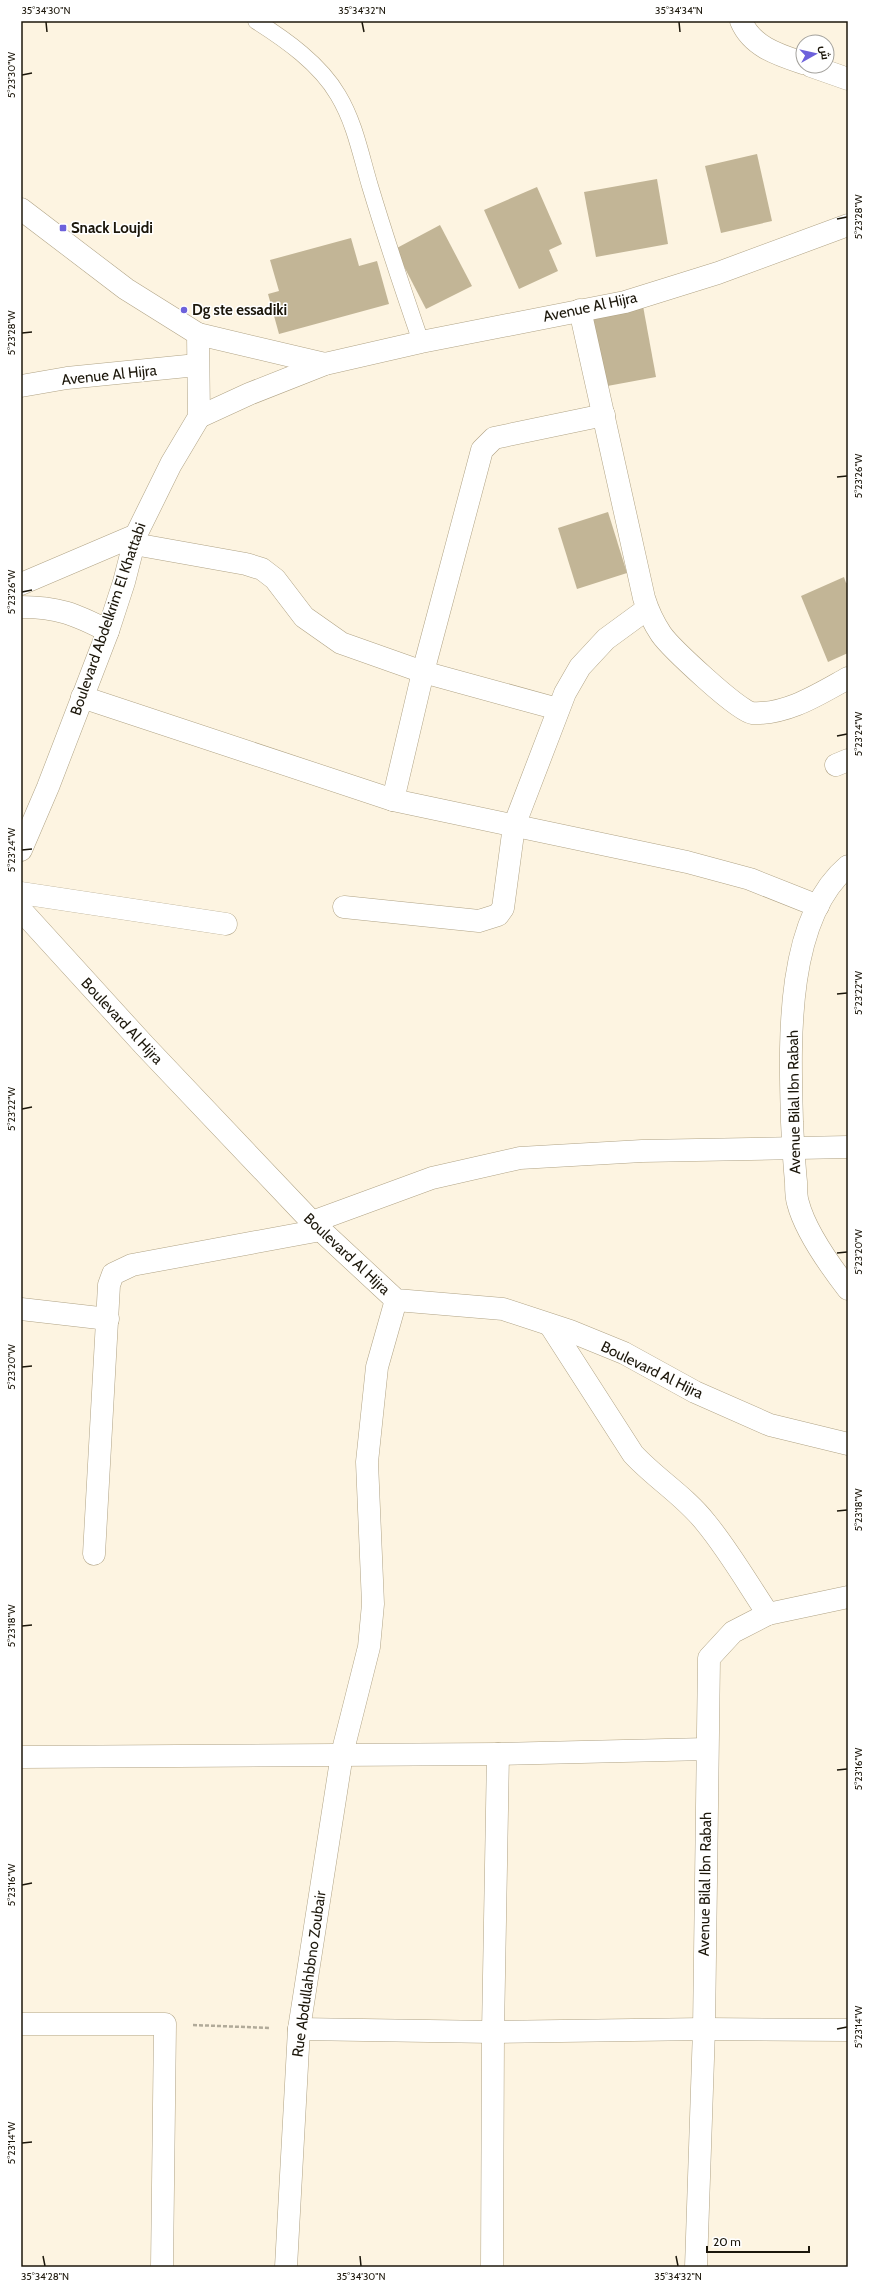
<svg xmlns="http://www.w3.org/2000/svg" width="869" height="2288" font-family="Cabin,Cairo,sans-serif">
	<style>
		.building { fill: #c2b596 }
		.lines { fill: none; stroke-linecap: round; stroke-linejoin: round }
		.service-casing { stroke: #b0a385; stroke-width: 17 }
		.minor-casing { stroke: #b0a385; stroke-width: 23 }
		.tertiary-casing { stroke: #b0a385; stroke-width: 23 }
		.path { stroke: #b1aa99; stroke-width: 2.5; stroke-dasharray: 4 2; stroke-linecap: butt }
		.service { stroke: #fff; stroke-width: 16 }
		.minor { stroke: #fff; stroke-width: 22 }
		.tertiary { stroke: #fff; stroke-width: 22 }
		.ticks { fill: none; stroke: #1c170b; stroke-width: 1.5 }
		.poi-dot { fill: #6d61db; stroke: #fff; stroke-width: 1.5 }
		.labels { text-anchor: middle; stroke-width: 3; stroke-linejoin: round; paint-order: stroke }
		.poi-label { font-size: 15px; font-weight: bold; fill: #1c170b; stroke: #fff; text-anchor: start }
		.street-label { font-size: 15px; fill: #1c170b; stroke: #fff }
		.neatline { fill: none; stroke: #1c170b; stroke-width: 1.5 }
		.ticks-label { font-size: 10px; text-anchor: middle; fill: #1c170b }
	</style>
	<rect width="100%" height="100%" fill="#fdf4e1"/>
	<!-- building -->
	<g class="building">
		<path d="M 757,154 L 772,221 L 721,233 L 705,166 Z"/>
		<path d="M 657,179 L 668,244 L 596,257 L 584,192 Z"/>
		<path d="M 537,187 L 562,244 L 549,250 L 558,271 L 519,289 L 484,210 Z"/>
		<path d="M 440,225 L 472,286 L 426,309 L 395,249 Z"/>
		<path d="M 351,238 L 359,266 L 377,261 L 389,304 L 279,334 L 268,294 L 279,291 L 270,260 Z"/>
		<path d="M 643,306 L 656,377 L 602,387 L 589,316 Z"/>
		<path d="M 608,512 L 627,573 L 577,589 L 558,528 Z"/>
		<path d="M 844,577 L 846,583 L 848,582 L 848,653 L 828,662 L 801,596 Z"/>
	</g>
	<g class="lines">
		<!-- service casing -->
		<g class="service-casing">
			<path id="service" d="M 256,21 C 286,40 320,64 338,95 C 355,123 361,156 370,186 C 386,239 403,290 421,342"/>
		</g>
		<!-- minor casing -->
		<g class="minor-casing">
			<g id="minor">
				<path d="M 741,21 C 752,47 779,55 803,63"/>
				<path d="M 811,66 L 848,79"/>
				<path d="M 580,310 L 644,598 C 648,611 653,622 661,634 C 670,647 739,712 752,713 C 787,715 819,694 848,678"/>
				<path d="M 198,334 L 325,364"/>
				<path d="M 21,386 L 67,378 L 197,365"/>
				<path d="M 199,417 L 249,394 L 325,364 L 421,342 L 625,302 L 718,273 L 848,225"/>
				<path d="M 134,544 L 246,564 L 262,569 L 275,579 L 304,617 L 341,643 L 423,672 L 558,709"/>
				<path d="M 21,584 L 136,535"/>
				<path d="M 21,607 C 58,607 75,614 108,631"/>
				<path d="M 82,697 L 393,800 L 687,862 L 750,879 L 818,906"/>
				<path d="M 836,765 L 848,760"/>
				<path d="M 393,800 L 423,672 L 482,450 L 494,438 L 604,415"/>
				<path d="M 848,866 C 784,920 790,1046 792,1122 C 793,1142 794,1162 796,1182 C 796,1189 796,1197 798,1203 C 805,1230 831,1267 848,1289"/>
				<path d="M 21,893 L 226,924"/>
				<path d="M 344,907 L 479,921 L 498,915 L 503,908 L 514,826 L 565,693 L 580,667 L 606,639 L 647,609"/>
				<path d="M 21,910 L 144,1045 L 312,1222 L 396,1300 L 503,1309 L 570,1331 L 624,1353 L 695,1392 L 770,1425 L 848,1444"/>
				<path d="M 312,1222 L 432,1178 L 520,1158 L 642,1151 L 848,1147"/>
				<path d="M 21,1309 L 108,1319"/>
				<path d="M 550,1325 L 633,1454 C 656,1479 685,1496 706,1523 C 729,1551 748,1584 768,1614"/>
				<path d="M 94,1554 L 109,1285 L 113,1274 L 132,1265 L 321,1230"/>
				<path d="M 21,1757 L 498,1754 L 707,1749"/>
				<path d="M 21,2024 L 165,2024 L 162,2267"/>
				<path d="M 299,2029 L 493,2032 L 704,2029 L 848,2030"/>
				<path d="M 286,2267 L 299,2029 L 342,1754 L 369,1647 L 373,1604 L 367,1462 L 377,1367 L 396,1300"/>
				<path d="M 492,2267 L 493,2032 L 498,1754"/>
				<path d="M 696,2267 L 704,2029 L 709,1658 L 733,1632 L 768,1614 L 848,1597"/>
			</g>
		</g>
		<!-- tertiary casing -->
		<g class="tertiary-casing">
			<path id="tertiary" d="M 21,209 L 126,289 L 198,334 L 199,417 L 171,464 L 136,535 L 124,582 L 108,631 L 48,787 L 21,850"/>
		</g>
		<!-- path -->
		<path class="path" d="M 193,2025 L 270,2028"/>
		<!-- service -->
		<use href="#service" class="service"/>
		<!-- minor -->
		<use href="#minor" class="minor"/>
		<!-- tertiary -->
		<use href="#tertiary" class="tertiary"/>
	</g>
	<!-- ticks -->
	<path class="ticks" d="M 46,22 L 47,32M 362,22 L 364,32M 679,22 L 680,32M 22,75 L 32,73M 837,219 L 847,217M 22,333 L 32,332M 837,477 L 847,476M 22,592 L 32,590M 837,736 L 847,734M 22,850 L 32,849M 837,994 L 847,993M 22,1109 L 32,1107M 837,1253 L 847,1252M 22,1367 L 32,1366M 837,1511 L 847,1510M 22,1626 L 32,1625M 837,1770 L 847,1769M 22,1885 L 32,1883M 837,2029 L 847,2027M 22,2143 L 32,2142M 43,2256 L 45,2266M 360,2256 L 361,2266M 676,2256 L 678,2266"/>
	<!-- markers -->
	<g class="poi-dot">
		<rect x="59" y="224" width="8" height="8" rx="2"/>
		<circle cx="184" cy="310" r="4"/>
	</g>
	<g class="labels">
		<!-- poi labels -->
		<g class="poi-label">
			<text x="71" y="233">Snack Loujdi</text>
			<text x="192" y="315">Dg ste essadiki</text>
		</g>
		<!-- street labels -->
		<g class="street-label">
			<text transform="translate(590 307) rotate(-12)" y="5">Avenue Al Hijra</text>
			<text transform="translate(109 375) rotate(-6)" y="5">Avenue Al Hijra</text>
			<text transform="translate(108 619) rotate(-71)" y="5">Boulevard Abdelkrim El Khattabi</text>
			<text transform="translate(122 1021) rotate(47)" y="5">Boulevard Al Hijra</text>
			<text transform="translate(794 1102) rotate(-91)" y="5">Avenue Bilal Ibn Rabah</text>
			<text transform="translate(347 1254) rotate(43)" y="5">Boulevard Al Hijra</text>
			<text transform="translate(652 1370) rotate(26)" y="5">Boulevard Al Hijra</text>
			<text transform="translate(705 1884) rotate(-89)" y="5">Avenue Bilal Ibn Rabah</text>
			<text transform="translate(309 1974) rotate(-82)" y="5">Rue Abdullahbbno Zoubair</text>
		</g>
	</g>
	<!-- border -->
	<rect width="869" height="2288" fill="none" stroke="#ffffff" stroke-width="44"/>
	<!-- north arrow -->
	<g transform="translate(815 54) rotate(82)"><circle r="19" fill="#ffffff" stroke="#a4a29d"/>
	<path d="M0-3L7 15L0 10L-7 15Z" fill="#6d61db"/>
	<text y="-6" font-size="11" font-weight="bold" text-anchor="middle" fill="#1c170b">ش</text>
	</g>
	<!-- scale -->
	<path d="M707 2246v6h102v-6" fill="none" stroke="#1c170b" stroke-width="2"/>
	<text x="713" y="2246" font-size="12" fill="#1c170b" stroke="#ffffff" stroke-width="3" paint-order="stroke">20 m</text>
	<rect x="22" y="22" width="825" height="2244" class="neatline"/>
	<g class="ticks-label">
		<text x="46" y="14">35°34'30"N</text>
		<text x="362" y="14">35°34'32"N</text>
		<text x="679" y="14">35°34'34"N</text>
		<text transform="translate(11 75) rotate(-90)" y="4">5°23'30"W</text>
		<text transform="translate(858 217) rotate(-90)" y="4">5°23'28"W</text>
		<text transform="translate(11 333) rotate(-90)" y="4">5°23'28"W</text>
		<text transform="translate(858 476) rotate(-90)" y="4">5°23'26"W</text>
		<text transform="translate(11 592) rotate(-90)" y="4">5°23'26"W</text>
		<text transform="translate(858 734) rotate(-90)" y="4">5°23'24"W</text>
		<text transform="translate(11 850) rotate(-90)" y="4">5°23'24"W</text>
		<text transform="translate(858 993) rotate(-90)" y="4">5°23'22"W</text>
		<text transform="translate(11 1109) rotate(-90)" y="4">5°23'22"W</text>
		<text transform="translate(858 1252) rotate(-90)" y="4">5°23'20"W</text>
		<text transform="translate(11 1367) rotate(-90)" y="4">5°23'20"W</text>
		<text transform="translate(858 1510) rotate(-90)" y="4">5°23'18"W</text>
		<text transform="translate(11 1626) rotate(-90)" y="4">5°23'18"W</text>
		<text transform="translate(858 1769) rotate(-90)" y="4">5°23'16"W</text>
		<text transform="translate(11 1885) rotate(-90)" y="4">5°23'16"W</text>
		<text transform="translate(858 2027) rotate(-90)" y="4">5°23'14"W</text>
		<text transform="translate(11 2143) rotate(-90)" y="4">5°23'14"W</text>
		<text x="45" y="2280">35°34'28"N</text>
		<text x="361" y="2280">35°34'30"N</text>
		<text x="678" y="2280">35°34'32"N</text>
	</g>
</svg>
